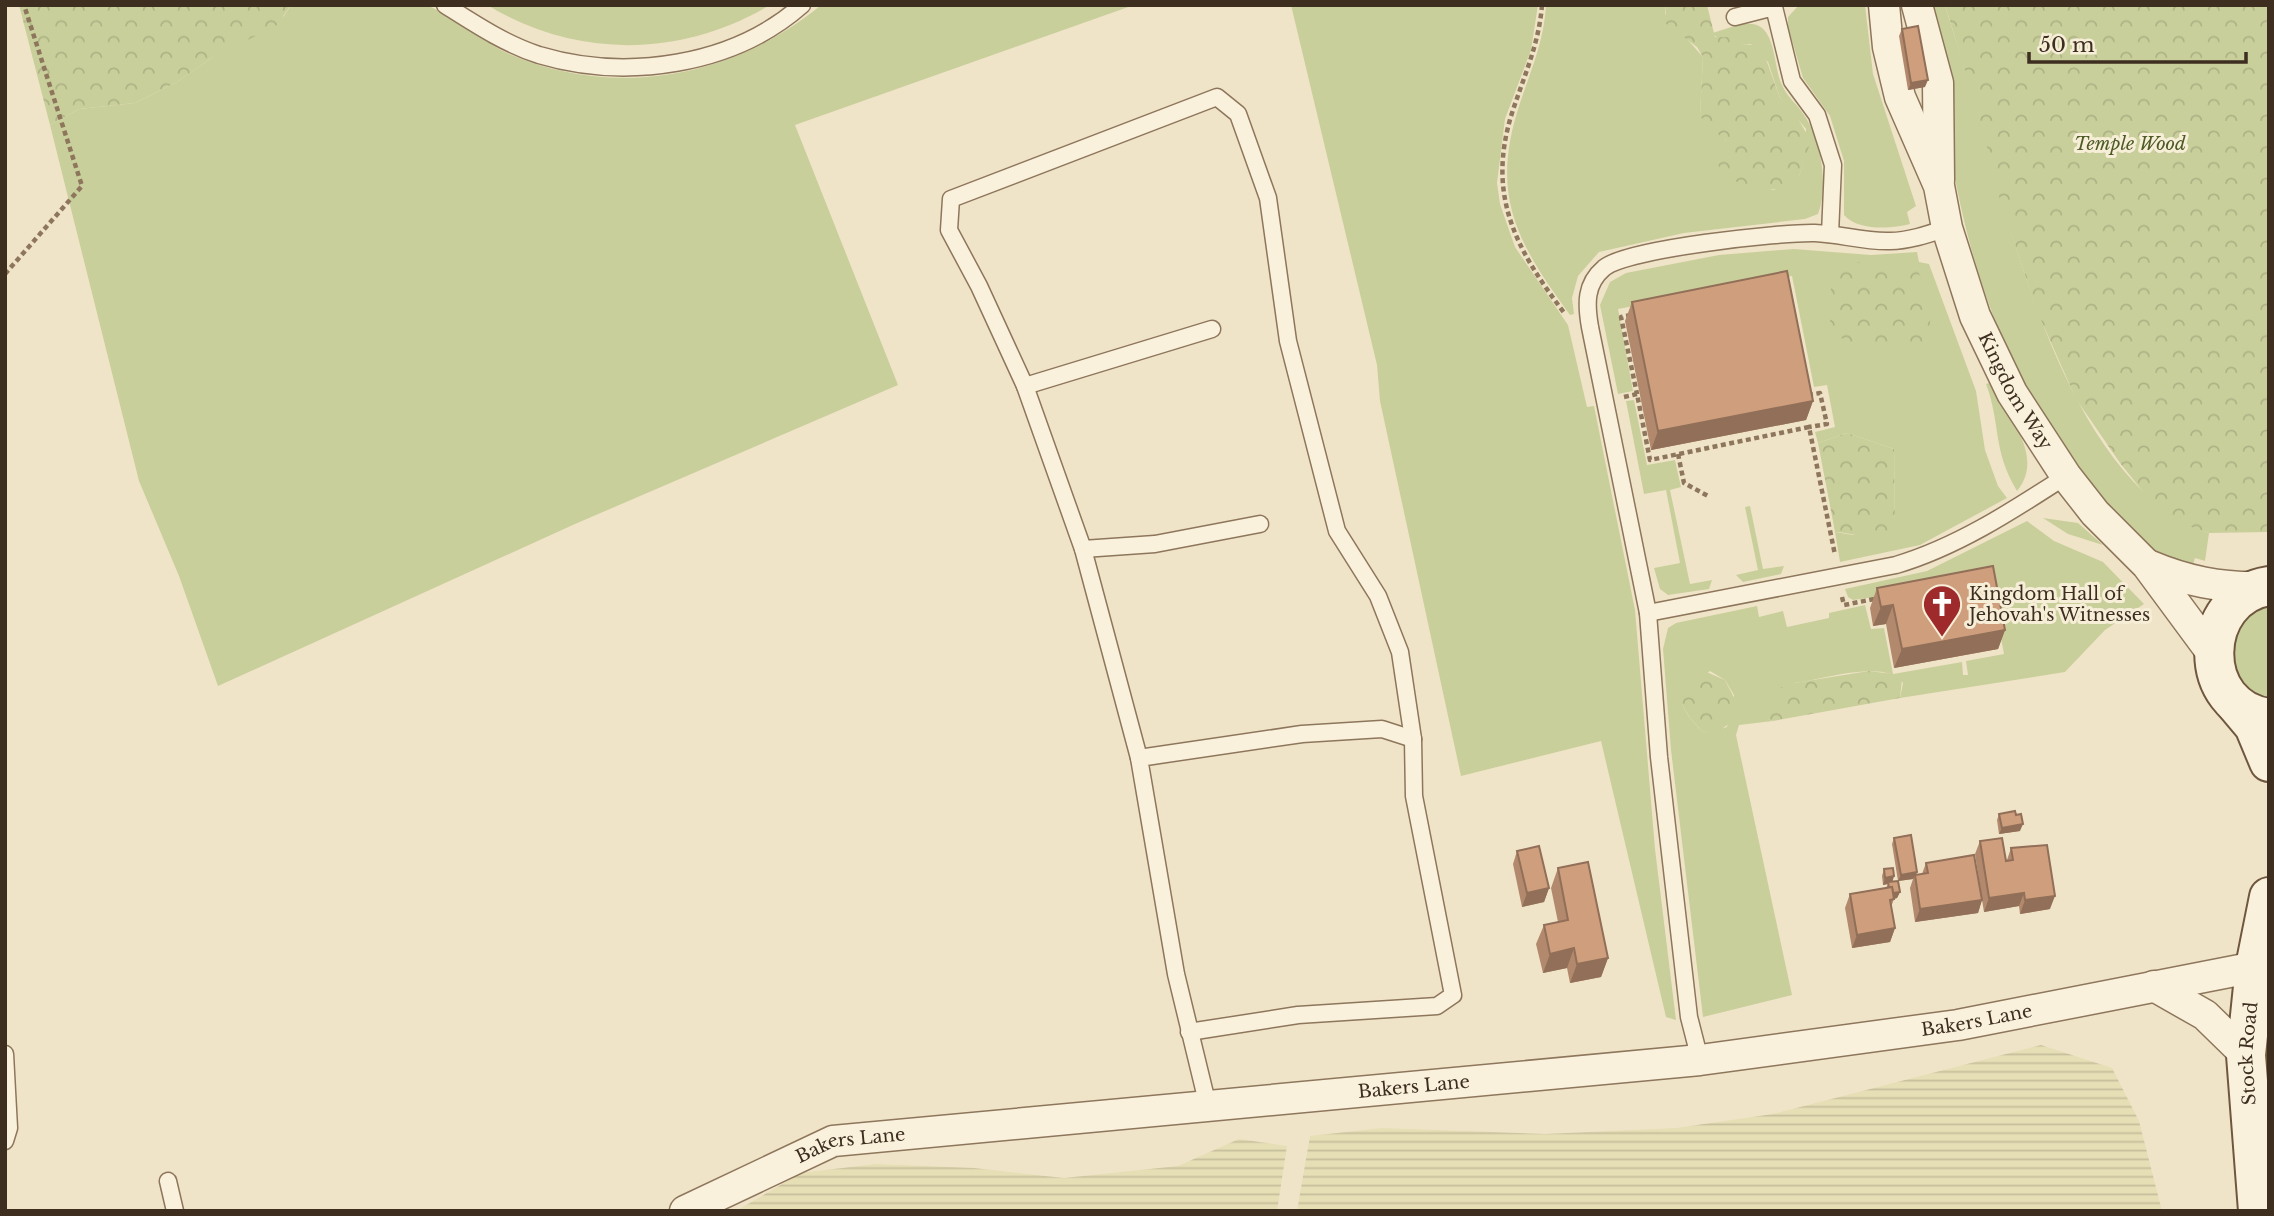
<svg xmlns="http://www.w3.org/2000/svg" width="2274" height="1216" font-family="'Libre Baskerville',serif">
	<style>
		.farmland { fill: url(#farmland-rules) }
		.grass { fill: #c9cf9b; fill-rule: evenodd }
		.forest { fill: url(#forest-crowns) }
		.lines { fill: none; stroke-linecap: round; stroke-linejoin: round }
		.lane-casing { stroke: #8d765c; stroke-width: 19 }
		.street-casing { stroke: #8d765c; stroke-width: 33 }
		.secondary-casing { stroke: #6f573f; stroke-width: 42 }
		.path { stroke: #8d765c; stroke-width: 4.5; stroke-dasharray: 5 3.5; stroke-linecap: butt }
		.lane { stroke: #faf1dc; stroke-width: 16 }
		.street { stroke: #faf1dc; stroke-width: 30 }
		.secondary { stroke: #faf1dc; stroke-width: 38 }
		.wall { fill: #b2896c }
		.shaded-wall { fill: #916f58 }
		.building { fill: #cf9f7d; stroke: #916f58; stroke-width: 2 }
		.labels { text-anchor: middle; stroke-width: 6; stroke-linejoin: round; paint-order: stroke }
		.park-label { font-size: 18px; font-style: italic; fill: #4d5a26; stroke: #f7eed8 }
		.street-label { font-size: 18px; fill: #3d2e20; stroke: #f7eed8 }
		.poi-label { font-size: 18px; fill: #3d2e20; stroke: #f7eed8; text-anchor: start }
	</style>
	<defs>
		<pattern id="farmland-rules" width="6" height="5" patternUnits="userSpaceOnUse" patternTransform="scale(1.75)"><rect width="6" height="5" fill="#e6deb5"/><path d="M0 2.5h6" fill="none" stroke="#c6bf9b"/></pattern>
		<pattern id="forest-crowns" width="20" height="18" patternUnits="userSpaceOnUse" patternTransform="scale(1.75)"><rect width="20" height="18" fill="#c9cf9b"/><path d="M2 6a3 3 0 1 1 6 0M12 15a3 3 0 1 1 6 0" fill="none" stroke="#aeb285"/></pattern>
	</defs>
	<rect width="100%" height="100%" fill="#f0e4c8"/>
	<!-- farmland -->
	<g class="farmland">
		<path d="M 2041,1045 L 2112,1068 L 2139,1121 L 2162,1211 L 1297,1211 L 1310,1136 L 1382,1128 L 1545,1134 L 1676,1128 L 1773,1114 Z"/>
		<path d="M 1239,1139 L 1287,1146 L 1277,1211 L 736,1211 L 801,1173 L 875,1164 L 974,1168 L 1064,1178 L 1178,1166 Z"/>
	</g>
	<!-- grass -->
	<g class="grass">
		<path d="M 291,5 C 323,5 355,5 387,5 C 399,5 413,3 425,5 C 440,8 487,44 507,53 C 614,100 733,78 821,5 L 1134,5 L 795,125 L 898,385 L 575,524 L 218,686 L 179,576 L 139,481 L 50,125 L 79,109 L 135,103 L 177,82 L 210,59 L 284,16 Z"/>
		<path d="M 487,5 L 770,5 C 681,58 576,59 487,5 Z"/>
		<path d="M 1291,5 L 1538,5 L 1531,50 L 1505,119 L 1497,183 L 1500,204 L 1515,247 L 1568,325 L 1587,407 L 1594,406 L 1635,610 L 1655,849 L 1676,1020 L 1666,1017 L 1601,741 L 1461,776 L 1380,401 L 1377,365 Z"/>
		<path d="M 1546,5 L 1666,5 L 1665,14 L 1703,57 L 1700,115 L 1726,140 L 1723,145 L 1764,188 L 1774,190 L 1799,176 L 1805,157 L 1806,129 L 1780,98 L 1768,62 L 1751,44 C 1739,46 1720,42 1712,33 C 1725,30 1747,19 1759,26 C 1776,35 1774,69 1782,85 C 1787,97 1797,104 1804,115 C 1821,140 1829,186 1818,214 L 1805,219 L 1684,233 L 1599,252 L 1578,276 L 1572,298 L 1574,314 L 1570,315 C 1517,242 1489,196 1520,103 C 1531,70 1544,41 1546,5 Z"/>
		<path d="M 1799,5 L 1865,5 L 1873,74 L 1916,206 L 1907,212 L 1910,224 C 1891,229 1858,231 1844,215 L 1844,161 L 1830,116 L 1803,78 L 1788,27 L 1788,17 Z"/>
		<path d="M 1927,5 L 1945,5 C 1956,43 1970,79 1980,117 C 2013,243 2072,486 2209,533 L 2205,561 L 2195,558 L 2191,572 C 2180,566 2168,562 2158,555 C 2132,538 2098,494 2079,469 C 1967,321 1954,182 1927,5 Z"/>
		<path d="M 1794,249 L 1871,255 L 1917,252 L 1919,262 L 1929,264 L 1976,391 L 1985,450 L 1998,486 L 2007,498 L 1920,545 L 1840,562 L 1835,532 L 1853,535 L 1895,523 L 1894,449 L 1847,433 L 1818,443 L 1815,432 L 1835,427 L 1827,385 L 1814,387 L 1792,276 L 1618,309 L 1633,391 L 1618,394 L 1600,305 L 1610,282 L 1626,273 L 1719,255 Z"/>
		<path d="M 1989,383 C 2007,415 2046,456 2017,491 C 1992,449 2001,424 1986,384 Z"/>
		<path d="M 1634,400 L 1647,465 L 1675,460 L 1681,487 L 1670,490 L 1690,584 L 1712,580 L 1709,589 L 1668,595 L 1660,589 L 1654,568 L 1680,563 L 1666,490 L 1644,494 L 1626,401 Z"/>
		<path d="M 1750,506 L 1763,569 L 1784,566 L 1781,574 L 1743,582 L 1736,575 L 1758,570 L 1745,507 Z"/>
		<path d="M 2043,518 L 2078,523 L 2103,545 L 2068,534 Z"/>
		<path d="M 2027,521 L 2054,541 L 2103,562 L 2144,604 L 2105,630 L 2065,672 L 1900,698 L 1903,683 C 1886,658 1821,680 1794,683 L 1768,719 L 1773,721 L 1739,725 L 1736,735 L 1792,995 L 1703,1017 L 1671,750 L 1663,649 L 1668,628 L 1676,623 L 1757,606 L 1759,617 L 1783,611 L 1787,627 L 1829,618 L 1829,613 L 1865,605 L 1871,629 L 1884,628 L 1893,674 L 1962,662 L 1963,675 L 1968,675 L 1966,661 L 2004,654 L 1990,581 L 1853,600 L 1848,597 L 1845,589 L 1927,571 ZM 1710,671 L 1725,680 L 1734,695 L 1727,727 L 1705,733 C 1694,724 1680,709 1681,693 Z"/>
		<path d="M 2269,604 L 2269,702 L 2237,680 L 2229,646 L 2245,615 Z"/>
	</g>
	<!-- forest -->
	<g class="forest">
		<path d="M 19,5 L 291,5 L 277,25 L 210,59 L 177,82 L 135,103 L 79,109 L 50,125 Z"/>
		<path d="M 1666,5 L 1707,5 L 1715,37 L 1729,37 C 1740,47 1748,44 1761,45 L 1780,98 L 1794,112 L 1811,141 L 1799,176 L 1787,188 C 1763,192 1730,187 1717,163 C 1715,159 1713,158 1715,153 C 1717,148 1723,145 1726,140 L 1706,125 L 1700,115 L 1703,57 L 1697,47 L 1665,23 Z"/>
		<path d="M 1945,5 L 2269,5 L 2269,532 L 2209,533 L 2183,524 L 2152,503 L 2120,463 L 2076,399 L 2037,311 L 1999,196 L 1979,115 Z"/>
		<path d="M 1842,261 L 1917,266 L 1931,315 L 1928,337 L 1922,342 L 1864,350 L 1836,335 L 1830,322 L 1831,285 Z"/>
		<path d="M 1847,433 L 1894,449 L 1895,523 C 1883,545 1854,533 1835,532 L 1818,443 Z"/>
		<path d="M 1702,670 L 1725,680 C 1732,695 1742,705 1732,722 L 1717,732 L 1705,733 C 1683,715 1664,682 1702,670 Z"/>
		<path d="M 1869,671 L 1893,674 L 1902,679 L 1900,698 L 1773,721 L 1768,719 L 1765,705 L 1771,691 L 1794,683 Z"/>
	</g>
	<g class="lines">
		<!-- lane casing -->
		<g class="lane-casing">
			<g id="lane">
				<path d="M 445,5 C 475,24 505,44 539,55 C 626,81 733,66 802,5"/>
				<path d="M 1735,17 L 1774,7 L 1792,81 L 1817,115 L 1833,165 L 1830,234"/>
				<path d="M 1025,386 L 1212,329"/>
				<path d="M 1083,549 L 1155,544 L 1260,524"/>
				<path d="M 1648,613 L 1896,565 C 1957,547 2012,511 2066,476"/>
				<path d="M 1139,758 L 1083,549 L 1025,386 L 979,286 L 949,230 L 951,199 L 1217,97 L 1238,114 L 1268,198 L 1288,341 L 1337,531 L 1378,596 L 1400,652 L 1413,739 L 1414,796 L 1453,995 L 1437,1006 L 1298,1015 L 1189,1032"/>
				<path d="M 5,1054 L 9,1128 L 5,1141"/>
				<path d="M 1700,1060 L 1689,1017 L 1659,757 L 1648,613 L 1590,327 C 1586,304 1585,284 1604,268 C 1625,249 1782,232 1815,233 C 1840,234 1865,242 1890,241 C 1909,241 1929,234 1947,228"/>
				<path d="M 1208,1106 L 1176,974 L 1139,758 L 1302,734 L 1382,729 L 1413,739"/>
				<path d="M 168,1181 L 175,1211"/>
			</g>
		</g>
		<!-- street casing -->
		<g class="street-casing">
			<g id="street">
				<path id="s1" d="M 1884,5 L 1888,47 L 1900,97 L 1939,186 L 1947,228 L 1975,316 L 2012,393 L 2066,476 L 2095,513 L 2147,565 L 2212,653"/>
				<path d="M 1917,5 L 1938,83 L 1939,180"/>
				<path d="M 2148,565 C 2186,581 2220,588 2262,587"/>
				<path d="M 2154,986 L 2205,1015 L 2246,1055"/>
				<path id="s2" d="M 685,1211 L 833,1141 L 1700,1060 L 1958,1025 L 2255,967"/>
			</g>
		</g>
		<!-- secondary casing -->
		<g class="secondary-casing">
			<g id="secondary">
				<path d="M 2269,586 C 2197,597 2195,709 2269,718"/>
				<path d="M 2233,701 L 2254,726 L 2269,762"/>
				<path id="s3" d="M 2258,1211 L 2246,1055 L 2255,967 L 2269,897"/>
			</g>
		</g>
		<!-- path -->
		<g class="path">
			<path d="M 1542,5 C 1539,44 1524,76 1512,113 C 1486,196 1516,249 1565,314"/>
			<path d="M 5,274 L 82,186 L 24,5"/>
			<path d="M 1631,315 L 1621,317 L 1637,394"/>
			<path d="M 1808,395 L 1820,393 L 1827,424 L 1809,427"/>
			<path d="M 1624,397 L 1637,394 L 1650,460 L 1809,427 L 1835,555"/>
			<path d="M 1678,454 L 1684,483 L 1708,496"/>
			<path d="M 1842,597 L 1844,605 L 1879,598"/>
		</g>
		<!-- lane -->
		<use href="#lane" class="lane"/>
		<!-- street -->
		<use href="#street" class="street"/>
		<!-- secondary -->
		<use href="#secondary" class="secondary"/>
	</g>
	<!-- wall -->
	<g class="wall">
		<path d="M 1902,29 L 1925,87 L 1908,90 L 1899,36 Z"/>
		<path d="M 1632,302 L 1813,401 L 1806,420 L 1651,450 L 1625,321 Z"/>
		<path d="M 1877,588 L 2005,630 L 1998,649 L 1894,668 L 1886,624 L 1873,626 L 1870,608 Z"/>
		<path d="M 1999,814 L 2016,815 L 2020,831 L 1999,834 L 1997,820 Z"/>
		<path d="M 1894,838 L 1917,872 L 1916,875 L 1922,874 L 1926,863 L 1982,899 L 1975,854 L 1980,841 L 2006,861 L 2007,860 L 2011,848 L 2050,909 L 2020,914 L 2019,906 L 1984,912 L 1982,900 L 1978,913 L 1915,922 L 1910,888 L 1913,879 L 1898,881 L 1892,844 Z"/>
		<path d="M 1517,851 L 1549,888 L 1544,902 L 1522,907 L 1513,864 Z"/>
		<path d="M 1558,868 L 1608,958 L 1601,977 L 1570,983 L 1567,968 L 1543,973 L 1536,944 L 1544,925 L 1558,922 L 1551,888 Z"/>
		<path d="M 1884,869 L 1894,876 L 1892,882 L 1900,892 L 1897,898 L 1894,899 L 1891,907 L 1895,928 L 1890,942 L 1852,948 L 1845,908 L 1850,894 L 1886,888 L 1888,884 L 1883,885 L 1882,876 Z"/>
	</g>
	<!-- shaded-wall -->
	<g class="shaded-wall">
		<path d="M 1928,80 L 1925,87 L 1908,90 L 1911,83 Z"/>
		<path d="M 1813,401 L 1806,420 L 1651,450 L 1658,431 Z"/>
		<path d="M 1893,605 L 1886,624 L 1873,626 L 1881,607 Z"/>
		<path d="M 2005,630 L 1998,649 L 1894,668 L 1902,649 Z"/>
		<path d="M 2023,824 L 2020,831 L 1999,834 L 2002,828 Z"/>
		<path d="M 1917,872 L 1915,878 L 1915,875 L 1913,879 L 1898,881 L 1901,875 Z"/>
		<path d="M 1894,876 L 1892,883 L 1883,885 L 1885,878 Z"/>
		<path d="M 1549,888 L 1544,902 L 1522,907 L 1527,893 Z"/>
		<path d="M 1900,892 L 1897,898 L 1888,900 L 1890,893 Z"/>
		<path d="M 2024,893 L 2019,906 L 1984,912 L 1989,898 Z"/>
		<path d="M 2055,896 L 2050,909 L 2020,914 L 2025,900 Z"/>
		<path d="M 1982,900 L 1978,913 L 1915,922 L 1920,909 Z"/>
		<path d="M 1895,928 L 1890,942 L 1852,948 L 1857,935 Z"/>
		<path d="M 1574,948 L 1567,968 L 1543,973 L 1550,954 Z"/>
		<path d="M 1608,958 L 1601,977 L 1570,983 L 1577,964 Z"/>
	</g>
	<!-- building -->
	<g class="building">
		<path d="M 1918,26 L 1928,80 L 1911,83 L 1902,29 Z"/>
		<path d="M 1787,271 L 1813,401 L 1658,431 L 1632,302 Z"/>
		<path d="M 1993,566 L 2005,630 L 1902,649 L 1893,605 L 1881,607 L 1877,588 Z"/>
		<path d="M 2015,811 L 2016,815 L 2021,814 L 2023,824 L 2002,828 L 1999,814 Z"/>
		<path d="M 1911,835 L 1917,872 L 1901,875 L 1894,838 Z"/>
		<path d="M 2002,838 L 2006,861 L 2013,860 L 2011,848 L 2047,845 L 2055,896 L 2025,900 L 2024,893 L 1989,898 L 1980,841 Z"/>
		<path d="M 1539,846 L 1549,888 L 1527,893 L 1517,851 Z"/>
		<path d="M 1974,855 L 1982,900 L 1920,909 L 1915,875 L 1928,873 L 1926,863 Z"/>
		<path d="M 1588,862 L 1608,958 L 1577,964 L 1574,948 L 1550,954 L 1544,925 L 1568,920 L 1558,868 Z"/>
		<path d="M 1893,868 L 1894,876 L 1885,878 L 1884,869 Z"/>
		<path d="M 1898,881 L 1900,892 L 1893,893 L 1892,887 L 1889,888 L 1888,882 Z"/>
		<path d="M 1892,887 L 1894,899 L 1890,900 L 1895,928 L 1857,935 L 1850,894 Z"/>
	</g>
	<!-- icons -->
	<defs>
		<g id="church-pin" transform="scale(2.0125)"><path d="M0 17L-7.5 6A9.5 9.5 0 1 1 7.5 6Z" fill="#9e2a2b" stroke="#f7eed8"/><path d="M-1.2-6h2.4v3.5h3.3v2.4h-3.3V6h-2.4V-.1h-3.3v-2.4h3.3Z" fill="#fff"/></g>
	</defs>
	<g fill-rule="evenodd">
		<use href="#church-pin" x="1942" y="604"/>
	</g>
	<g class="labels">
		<!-- park labels -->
		<g class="park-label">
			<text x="2130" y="150">Temple Wood</text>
		</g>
		<!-- street labels -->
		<g class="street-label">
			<text dy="6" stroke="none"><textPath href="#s1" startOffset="411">Kingdom Way</textPath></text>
			<text dy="6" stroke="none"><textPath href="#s2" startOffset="1314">Bakers Lane</textPath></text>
			<text dy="6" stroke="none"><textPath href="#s3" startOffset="158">Stock Road</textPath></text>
			<text dy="6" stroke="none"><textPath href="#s2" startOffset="747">Bakers Lane</textPath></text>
			<text dy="6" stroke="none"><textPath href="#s2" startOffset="180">Bakers Lane</textPath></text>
		</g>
		<!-- poi labels -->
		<g class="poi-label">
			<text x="1969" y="600">Kingdom Hall of<tspan x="1969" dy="21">Jehovah's Witnesses</tspan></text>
		</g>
	</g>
	<!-- border -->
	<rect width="2274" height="1216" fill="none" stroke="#3d2e20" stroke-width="14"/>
	<!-- scale -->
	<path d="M2029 52v10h217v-10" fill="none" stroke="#3d2e20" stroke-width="3.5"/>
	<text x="2039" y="52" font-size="21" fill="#3d2e20" stroke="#f7eed8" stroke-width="5" paint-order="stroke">50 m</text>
</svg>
